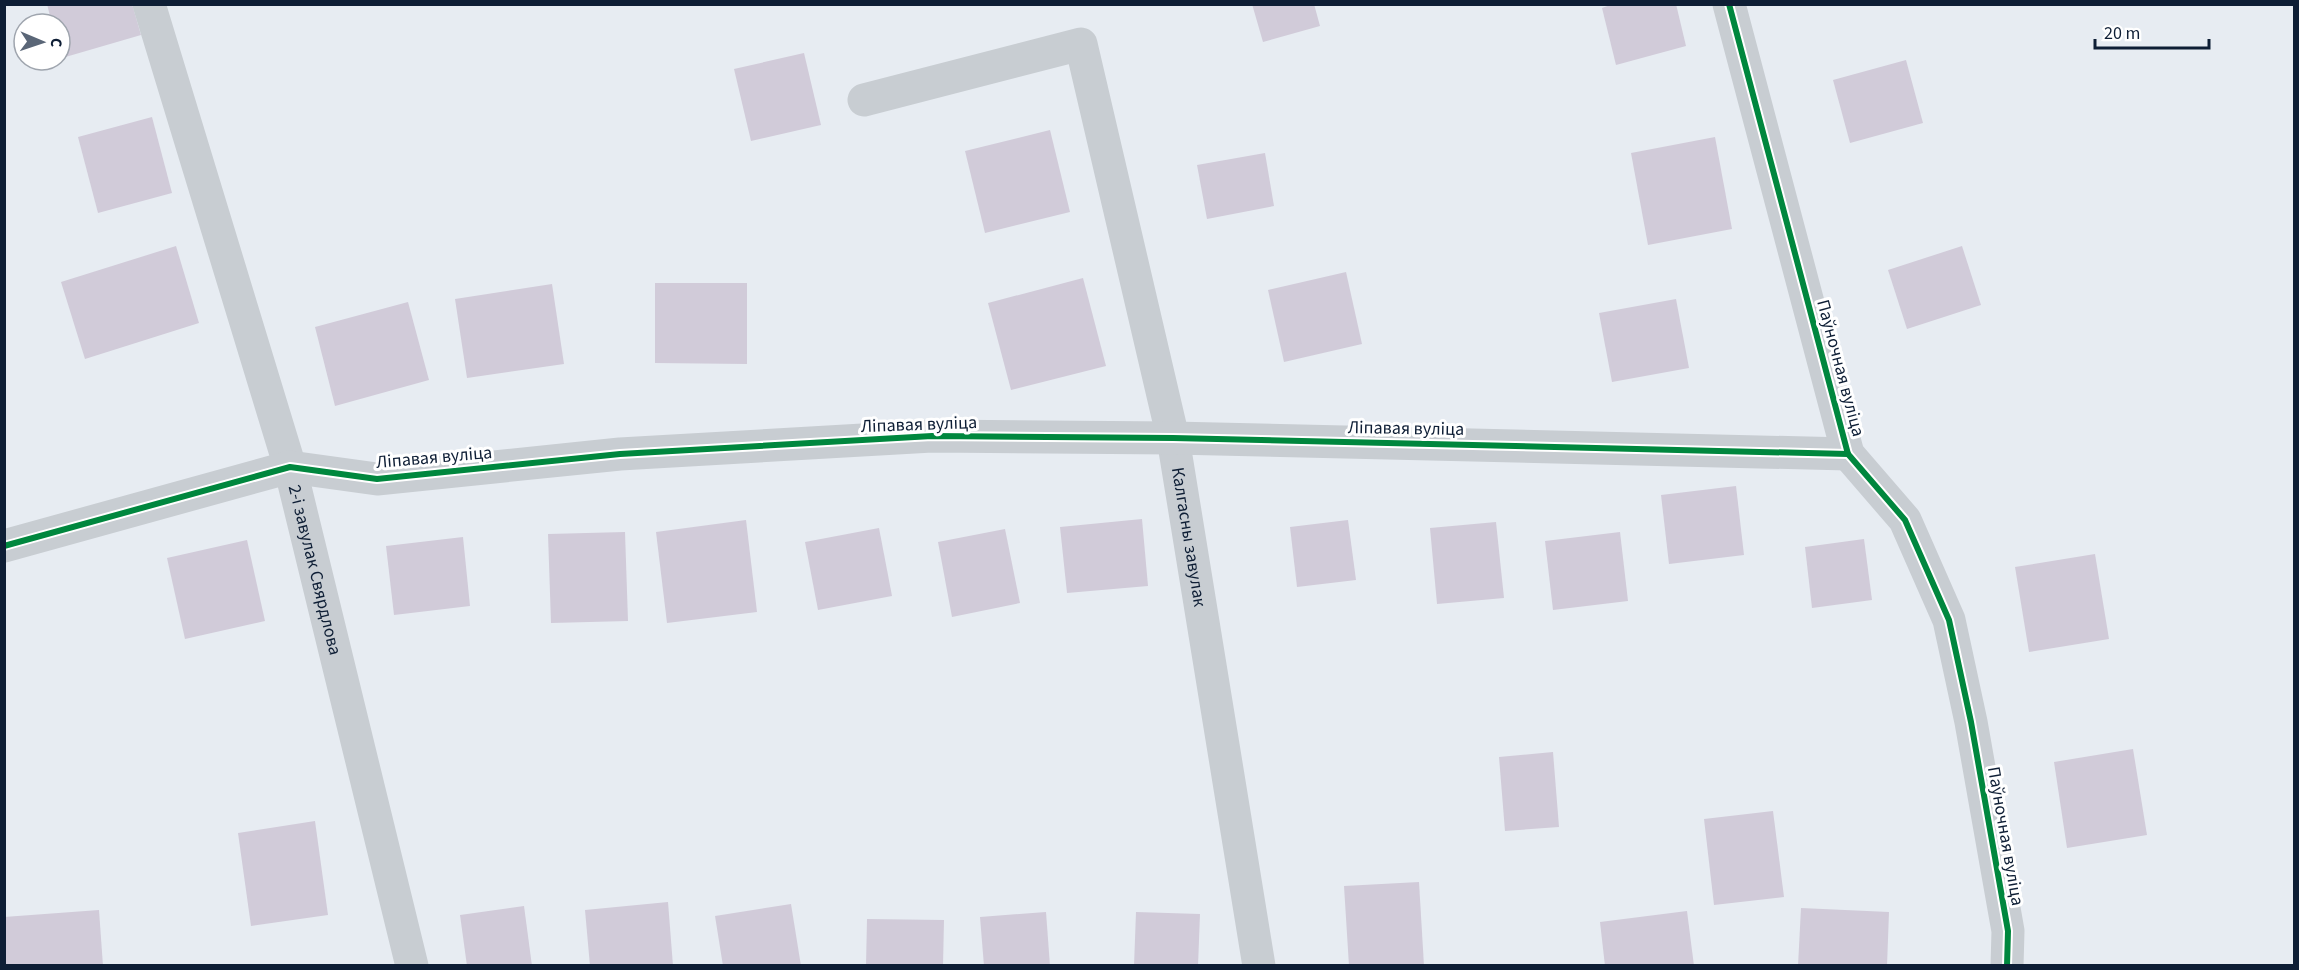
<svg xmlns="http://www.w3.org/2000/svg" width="2299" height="970" font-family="'Source Sans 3',sans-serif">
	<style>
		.building { fill: #d1cbd9 }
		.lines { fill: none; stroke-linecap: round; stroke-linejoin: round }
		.minor { stroke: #c8cdd2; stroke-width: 33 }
		.cycleway-casing { stroke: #fff; stroke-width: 10 }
		.cycleway { stroke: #00873e; stroke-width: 6 }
		.labels { text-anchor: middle; stroke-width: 6; stroke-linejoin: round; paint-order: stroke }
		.street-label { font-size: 18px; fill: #0e1e35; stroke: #fff }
	</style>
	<rect width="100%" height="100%" fill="#e7ecf2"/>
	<!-- building -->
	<g class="building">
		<path d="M 47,4 L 132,4 L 141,35 L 62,58 L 60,24 L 52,24 Z"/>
		<path d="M 1252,4 L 1314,4 L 1320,26 L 1263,42 Z"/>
		<path d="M 1613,4 L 1676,4 L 1686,46 L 1616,65 L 1602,8 Z"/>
		<path d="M 804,53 L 821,125 L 751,141 L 734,69 Z"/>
		<path d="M 1906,60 L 1923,123 L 1850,143 L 1833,80 Z"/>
		<path d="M 152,117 L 172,193 L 98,213 L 78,137 Z"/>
		<path d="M 1050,130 L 1070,212 L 985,233 L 965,151 Z"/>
		<path d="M 1715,137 L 1732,229 L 1648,245 L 1631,153 Z"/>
		<path d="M 1265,153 L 1274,206 L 1207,219 L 1197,165 Z"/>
		<path d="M 176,246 L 199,323 L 85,359 L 61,282 Z"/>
		<path d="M 1962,246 L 1981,305 L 1907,329 L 1888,270 Z"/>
		<path d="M 1346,272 L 1362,344 L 1284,362 L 1268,290 Z"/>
		<path d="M 1083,278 L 1106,366 L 1011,390 L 988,303 Z"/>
		<path d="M 655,283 L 747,283 L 747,364 L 655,363 Z"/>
		<path d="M 552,284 L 564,364 L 467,378 L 455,299 Z"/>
		<path d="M 1676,299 L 1689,368 L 1612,382 L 1599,313 Z"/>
		<path d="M 408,302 L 429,380 L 335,406 L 315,327 Z"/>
		<path d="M 1736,486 L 1744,555 L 1669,564 L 1661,495 Z"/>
		<path d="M 1142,519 L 1148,586 L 1067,593 L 1060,527 Z"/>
		<path d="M 746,520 L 757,612 L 667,623 L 656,532 Z"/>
		<path d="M 1348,520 L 1356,580 L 1297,587 L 1290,527 Z"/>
		<path d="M 1496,522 L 1504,598 L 1437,604 L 1430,528 Z"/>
		<path d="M 879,528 L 892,596 L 818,610 L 805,542 Z"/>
		<path d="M 1005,529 L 1020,603 L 952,617 L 938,542 Z"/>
		<path d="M 625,532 L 628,621 L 551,623 L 548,534 Z"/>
		<path d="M 1620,532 L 1628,601 L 1553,610 L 1545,541 Z"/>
		<path d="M 463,537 L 470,606 L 394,615 L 386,546 Z"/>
		<path d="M 1864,539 L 1872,600 L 1812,608 L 1805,547 Z"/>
		<path d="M 247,540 L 265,621 L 185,639 L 167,558 Z"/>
		<path d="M 2095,554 L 2109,639 L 2029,652 L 2015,567 Z"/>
		<path d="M 2133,749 L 2147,835 L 2067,848 L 2054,762 Z"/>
		<path d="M 1553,752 L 1559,827 L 1505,831 L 1499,757 Z"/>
		<path d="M 1773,811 L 1784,897 L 1714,905 L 1704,819 Z"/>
		<path d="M 315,821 L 328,915 L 251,926 L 238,833 Z"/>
		<path d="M 1419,882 L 1424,966 L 1349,966 L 1344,886 Z"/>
		<path d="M 668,902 L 673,966 L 590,966 L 585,910 Z"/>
		<path d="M 791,904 L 801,966 L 723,966 L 715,916 Z"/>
		<path d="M 524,906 L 532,966 L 467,966 L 460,915 Z"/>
		<path d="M 1801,908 L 1889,912 L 1887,966 L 1798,966 Z"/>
		<path d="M 99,910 L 103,966 L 4,966 L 4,917 Z"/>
		<path d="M 1687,911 L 1694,966 L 1605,966 L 1600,922 Z"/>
		<path d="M 1046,912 L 1050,966 L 984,966 L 980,917 Z"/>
		<path d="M 1136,912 L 1200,914 L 1198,966 L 1134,966 Z"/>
		<path d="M 867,919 L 944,920 L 943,966 L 866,966 Z"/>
	</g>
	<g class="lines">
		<!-- minor -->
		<g class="minor">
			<path id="s1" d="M 149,4 L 290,467 L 412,966"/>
			<path d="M 1729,4 L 1848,454 L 1905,520 L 1949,620 L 1971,722 L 2008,931 L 2007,966"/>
			<path id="s2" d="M 864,100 L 1081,44 L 1173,438 L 1259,966"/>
			<path d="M 4,546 L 290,467 L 377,479 L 620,454 L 932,436 L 1173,438 L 1848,454"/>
		</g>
		<!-- cycleway casing -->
		<g class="cycleway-casing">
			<g id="cycleway">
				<path d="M 1729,4 L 1848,454 L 1905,520 L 1949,620 L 1971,722 L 2008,931 L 2007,966"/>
				<path d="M 4,546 L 290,467 L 377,479 L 620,454 L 932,436 L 1173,438 L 1848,454"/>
			</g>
		</g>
		<!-- cycleway -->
		<use href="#cycleway" class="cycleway"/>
	</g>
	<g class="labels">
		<!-- street labels -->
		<g class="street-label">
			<text transform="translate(1841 368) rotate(75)" y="6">Паўночная вуліца</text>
			<text transform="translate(919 424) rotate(-2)" y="6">Ліпавая вуліца</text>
			<text transform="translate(1406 428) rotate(1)" y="6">Ліпавая вуліца</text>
			<text transform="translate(434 457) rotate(-5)" y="6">Ліпавая вуліца</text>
			<text dy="6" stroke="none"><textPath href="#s2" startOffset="729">Калгасны завулак</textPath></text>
			<text dy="6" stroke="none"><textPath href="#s1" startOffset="590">2-і завулак Свярдлова</textPath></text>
			<text transform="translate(2006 836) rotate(80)" y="6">Паўночная вуліца</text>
		</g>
	</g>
	<!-- border -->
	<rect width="2299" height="970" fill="none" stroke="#0e1e35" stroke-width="12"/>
	<!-- north arrow -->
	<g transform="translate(42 42) rotate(92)"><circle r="28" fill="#ffffff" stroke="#9fa5ae" stroke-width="1.5"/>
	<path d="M0-4.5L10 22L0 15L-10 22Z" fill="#5a6677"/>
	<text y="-9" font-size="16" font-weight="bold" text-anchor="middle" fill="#0e1e35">С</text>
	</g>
	<!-- scale -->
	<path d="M2095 39v9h114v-9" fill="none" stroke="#0e1e35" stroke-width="3"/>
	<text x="2104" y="39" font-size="18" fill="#0e1e35" stroke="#ffffff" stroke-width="4.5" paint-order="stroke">20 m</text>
</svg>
